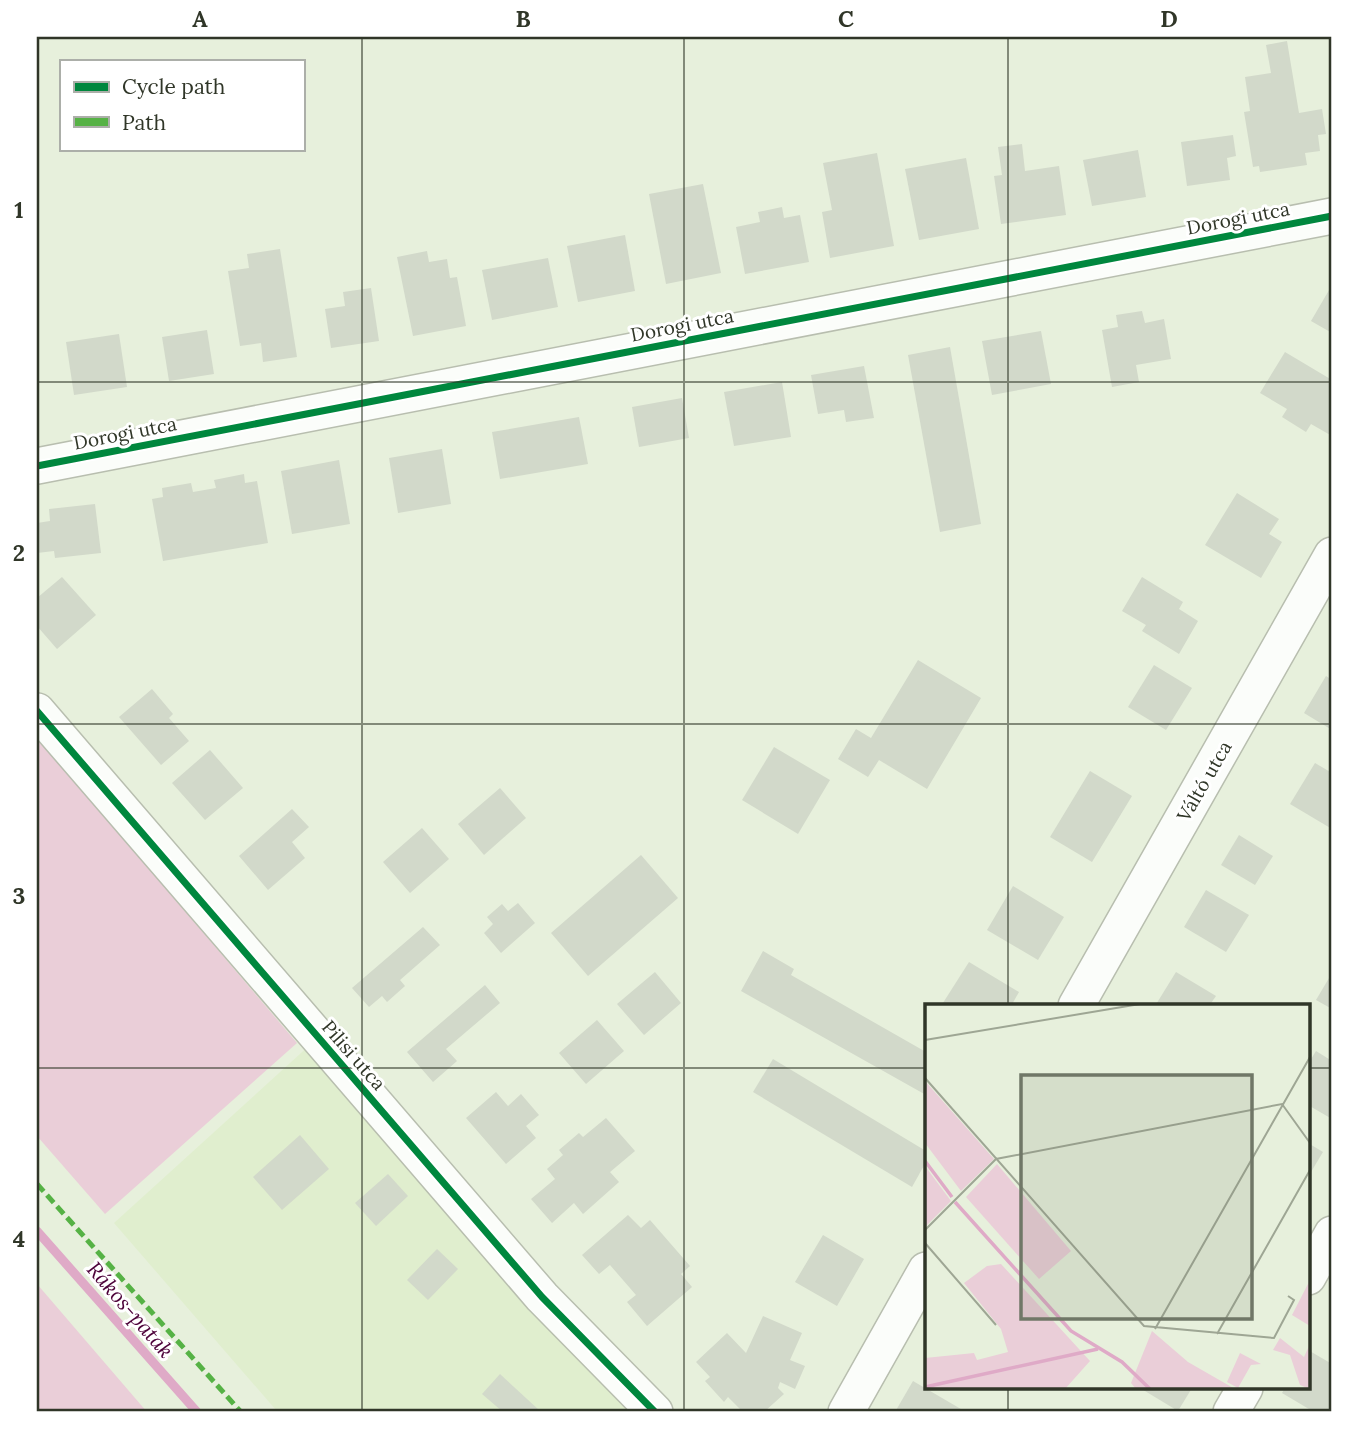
<svg xmlns="http://www.w3.org/2000/svg" width="1369" height="1449" font-family="Lora,serif">
	<style>
		.built { fill: #e0eece }
		.green { fill: #eaced8 }
		.lines { fill: none; stroke-linecap: round; stroke-linejoin: round }
		.stream { stroke: #dfaac7; stroke-width: 9 }
		.building { fill: #d2d9ca }
		.minor-casing { stroke: #b8beaf; stroke-width: 38 }
		.minor { stroke: #fbfdfa; stroke-width: 35 }
		.quiet { stroke: #56b245; stroke-width: 5; stroke-dasharray: 10 5; stroke-linecap: butt }
		.cycleway-casing { stroke: #fff; stroke-width: 11 }
		.cycleway { stroke: #00873e; stroke-width: 7 }
		.grid { fill: none; stroke: #303628; stroke-width: 2; stroke-opacity: 0.55 }
		.labels { text-anchor: middle; stroke-width: 6; stroke-linejoin: round; paint-order: stroke }
		.street-label { font-size: 19px; fill: #303628; stroke: #fff }
		.water-label { font-size: 21px; font-style: italic; fill: #4d033a; stroke: #fff }
		.inset-river { fill: none; stroke: #dfaac7; stroke-width: 3.5 }
		.inset-road { fill: none; stroke: #9ea694; stroke-width: 2 }
		.view { fill: #707767; fill-opacity: 0.15; stroke: #707767; stroke-width: 3.5 }
		.inset-edge { fill: none; stroke: #303628; stroke-width: 3.5 }
		.neatline { fill: none; stroke: #303628; stroke-width: 2.5 }
		.grid-label { font-size: 23px; text-anchor: middle; font-weight: bold; fill: #303628 }
	</style>
	<rect width="100%" height="100%" fill="#e7f0dc"/>
	<!-- built -->
	<path class="built" d="M 312,1043 L 641,1412 L 279,1412 L 276,1410 L 114,1223 Z"/>
	<!-- green -->
	<g class="green">
		<path d="M 37,737 L 297,1043 L 105,1214 L 37,1136 Z"/>
		<path d="M 37,1284 L 147,1412 L 37,1412 Z"/>
	</g>
	<g class="lines">
		<!-- stream -->
		<path class="stream" d="M 37,1231 L 197,1412"/>
	</g>
	<!-- building -->
	<g class="building">
		<path d="M 1287,41 L 1299,113 L 1322,109 L 1326,134 L 1318,135 L 1320,151 L 1305,153 L 1307,165 L 1260,172 L 1259,166 L 1253,167 L 1244,112 L 1250,111 L 1245,77 L 1271,73 L 1266,45 Z"/>
		<path d="M 1233,135 L 1236,156 L 1227,158 L 1230,180 L 1187,186 L 1181,142 Z"/>
		<path d="M 1022,144 L 1025,171 L 1059,166 L 1066,215 L 1001,224 L 994,176 L 1002,175 L 998,147 Z"/>
		<path d="M 1138,150 L 1146,197 L 1092,206 L 1083,160 Z"/>
		<path d="M 877,153 L 894,246 L 830,258 L 822,212 L 832,210 L 823,163 Z"/>
		<path d="M 966,158 L 979,229 L 919,240 L 905,169 Z"/>
		<path d="M 703,184 L 721,273 L 666,284 L 649,194 Z"/>
		<path d="M 782,207 L 784,218 L 800,215 L 809,262 L 745,274 L 736,227 L 760,222 L 758,212 Z"/>
		<path d="M 625,235 L 635,291 L 578,302 L 567,246 Z"/>
		<path d="M 280,249 L 297,357 L 263,362 L 261,343 L 240,346 L 228,271 L 249,268 L 247,254 Z"/>
		<path d="M 427,251 L 429,262 L 447,259 L 450,278 L 457,277 L 466,326 L 413,336 L 397,257 Z"/>
		<path d="M 548,258 L 558,307 L 492,320 L 482,270 Z"/>
		<path d="M 1332,285 L 1332,333 L 1311,321 Z"/>
		<path d="M 371,288 L 379,341 L 331,348 L 325,309 L 345,306 L 343,292 Z"/>
		<path d="M 1142,311 L 1145,323 L 1164,319 L 1171,359 L 1136,365 L 1139,382 L 1112,387 L 1102,330 L 1118,327 L 1116,315 Z"/>
		<path d="M 207,330 L 214,374 L 169,381 L 162,337 Z"/>
		<path d="M 1041,331 L 1051,384 L 992,395 L 982,341 Z"/>
		<path d="M 119,334 L 127,387 L 74,395 L 66,342 Z"/>
		<path d="M 950,347 L 981,524 L 940,532 L 908,355 Z"/>
		<path d="M 1285,352 L 1332,380 L 1332,436 L 1311,424 L 1306,432 L 1282,417 L 1287,409 L 1260,393 Z"/>
		<path d="M 864,366 L 874,418 L 846,422 L 844,410 L 818,414 L 811,375 Z"/>
		<path d="M 782,382 L 791,437 L 734,446 L 724,392 Z"/>
		<path d="M 682,398 L 689,438 L 639,447 L 632,407 Z"/>
		<path d="M 579,417 L 588,464 L 500,479 L 492,432 Z"/>
		<path d="M 442,449 L 451,504 L 398,513 L 389,458 Z"/>
		<path d="M 339,460 L 350,524 L 292,534 L 281,471 Z"/>
		<path d="M 244,474 L 245,483 L 257,481 L 268,543 L 163,561 L 152,499 L 163,497 L 162,488 L 191,483 L 193,492 L 216,488 L 214,480 Z"/>
		<path d="M 1237,493 L 1279,519 L 1269,534 L 1282,542 L 1261,578 L 1205,545 Z"/>
		<path d="M 95,504 L 101,553 L 55,558 L 54,551 L 37,553 L 37,523 L 50,521 L 49,509 Z"/>
		<path d="M 62,577 L 96,615 L 57,649 L 37,626 L 37,598 Z"/>
		<path d="M 1142,577 L 1183,602 L 1179,609 L 1198,621 L 1179,654 L 1142,631 L 1146,625 L 1122,611 Z"/>
		<path d="M 918,660 L 981,698 L 927,789 L 879,760 L 868,777 L 838,759 L 856,729 L 871,738 Z"/>
		<path d="M 1154,665 L 1192,688 L 1166,730 L 1128,707 Z"/>
		<path d="M 1326,676 L 1332,680 L 1332,730 L 1304,713 Z"/>
		<path d="M 152,689 L 173,714 L 169,718 L 189,741 L 161,765 L 119,717 Z"/>
		<path d="M 774,747 L 830,780 L 798,834 L 742,800 Z"/>
		<path d="M 210,750 L 243,788 L 205,820 L 172,783 Z"/>
		<path d="M 1315,763 L 1332,773 L 1332,829 L 1290,804 Z"/>
		<path d="M 1090,771 L 1132,796 L 1092,862 L 1050,837 Z"/>
		<path d="M 500,788 L 526,818 L 484,855 L 458,824 Z"/>
		<path d="M 292,809 L 309,827 L 292,842 L 305,858 L 268,890 L 239,856 Z"/>
		<path d="M 422,828 L 449,859 L 410,893 L 383,862 Z"/>
		<path d="M 1239,835 L 1273,856 L 1255,885 L 1221,865 Z"/>
		<path d="M 641,855 L 678,898 L 588,976 L 551,933 Z"/>
		<path d="M 1013,886 L 1064,917 L 1038,960 L 987,930 Z"/>
		<path d="M 1206,890 L 1249,915 L 1226,952 L 1184,927 Z"/>
		<path d="M 518,903 L 535,923 L 501,953 L 484,933 L 493,924 L 487,917 L 502,904 L 508,911 Z"/>
		<path d="M 423,927 L 440,945 L 400,980 L 405,986 L 387,1002 L 382,996 L 369,1007 L 352,988 Z"/>
		<path d="M 763,951 L 794,969 L 791,975 L 926,1052 L 926,1095 L 741,991 Z"/>
		<path d="M 969,962 L 1019,992 L 1011,1006 L 941,1006 Z"/>
		<path d="M 655,972 L 681,1003 L 644,1035 L 617,1004 Z"/>
		<path d="M 1176,972 L 1216,996 L 1209,1006 L 1155,1006 Z"/>
		<path d="M 1332,973 L 1332,1009 L 1316,1000 Z"/>
		<path d="M 485,985 L 500,1003 L 446,1049 L 457,1061 L 433,1082 L 407,1052 Z"/>
		<path d="M 597,1020 L 624,1051 L 586,1084 L 559,1053 Z"/>
		<path d="M 1316,1051 L 1332,1061 L 1332,1119 L 1308,1105 L 1308,1064 Z"/>
		<path d="M 773,1059 L 926,1151 L 926,1162 L 912,1187 L 753,1092 Z"/>
		<path d="M 496,1092 L 508,1106 L 521,1094 L 539,1115 L 526,1126 L 536,1138 L 506,1164 L 466,1118 Z"/>
		<path d="M 606,1118 L 635,1151 L 610,1172 L 619,1182 L 583,1214 L 574,1203 L 552,1223 L 531,1199 L 555,1179 L 547,1169 L 563,1155 L 559,1150 L 579,1133 L 583,1137 Z"/>
		<path d="M 300,1135 L 329,1169 L 282,1210 L 253,1177 Z"/>
		<path d="M 1308,1143 L 1323,1152 L 1308,1177 Z"/>
		<path d="M 388,1174 L 408,1196 L 376,1226 L 355,1203 Z"/>
		<path d="M 628,1215 L 641,1228 L 650,1220 L 690,1266 L 681,1274 L 692,1287 L 647,1326 L 627,1302 L 636,1295 L 610,1265 L 599,1274 L 582,1255 Z"/>
		<path d="M 823,1235 L 864,1259 L 837,1306 L 795,1282 Z"/>
		<path d="M 437,1249 L 458,1269 L 428,1300 L 407,1280 Z"/>
		<path d="M 763,1316 L 802,1333 L 790,1360 L 805,1366 L 795,1389 L 780,1382 L 778,1388 L 784,1394 L 764,1412 L 743,1412 L 728,1397 L 724,1402 L 705,1381 L 710,1377 L 696,1362 L 727,1333 L 746,1353 Z"/>
		<path d="M 1308,1350 L 1332,1364 L 1332,1406 L 1329,1412 L 1314,1412 L 1282,1393 L 1285,1388 L 1308,1388 Z"/>
		<path d="M 500,1374 L 539,1410 L 538,1412 L 503,1412 L 482,1394 Z"/>
		<path d="M 913,1381 L 966,1412 L 895,1412 Z"/>
		<path d="M 1140,1388 L 1192,1388 L 1178,1411 Z"/>
	</g>
	<g class="lines">
		<!-- minor casing -->
		<g class="minor-casing">
			<g id="minor">
				<path d="M 37,466 L 1332,216"/>
				<path d="M 37,711 L 542,1297 L 655,1412"/>
				<path d="M 1076,1006 L 1332,555"/>
				<path d="M 1308,1277 L 1332,1234"/>
				<path d="M 846,1412 L 926,1270"/>
				<path d="M 1231,1412 L 1245,1388"/>
			</g>
		</g>
		<!-- minor -->
		<use href="#minor" class="minor"/>
		<!-- quiet -->
		<path class="quiet" d="M 37,1184 L 241,1412"/>
		<!-- cycleway casing -->
		<g class="cycleway-casing">
			<g id="cycleway">
				<path d="M 37,466 L 1332,216"/>
				<path d="M 37,711 L 542,1297 L 655,1412"/>
			</g>
		</g>
		<!-- cycleway -->
		<use href="#cycleway" class="cycleway"/>
	</g>
	<!-- grid -->
	<path class="grid" d="M 362,37 L 362,1412M 684,37 L 684,1412M 1008,37 L 1008,1006M 37,382 L 1332,382M 37,724 L 1332,724M 37,1068 L 926,1068M 1308,1068 L 1332,1068M 1008,1388 L 1008,1412"/>
	<g class="labels">
		<!-- street labels -->
		<g class="street-label">
			<text transform="translate(1238 218) rotate(-11)" y="7">Dorogi utca</text>
			<text transform="translate(682 325) rotate(-11)" y="7">Dorogi utca</text>
			<text transform="translate(125 433) rotate(-11)" y="7">Dorogi utca</text>
			<text transform="translate(1204 781) rotate(-60)" y="7">Váltó utca</text>
			<text transform="translate(354 1055) rotate(49)" y="7">Pilisi utca</text>
		</g>
		<!-- water labels -->
		<g class="water-label">
			<text transform="translate(130 1310) rotate(49)" y="7">Rákos-patak</text>
		</g>
	</g>
	<!-- overview -->
	<g transform="translate(925 1004)">
		<rect width="385" height="385" fill="#e7f0dc"/>
		<path d="M 0,77 L 69,155 L 36,187 L 0,139 ZM 72,160 L 146,247 L 114,275 L 41,193 ZM 0,162 L 26,197 L 0,223 ZM 76,260 L 165,357 L 140,385 L 0,385 L 0,354 L 49,349 L 52,356 L 83,348 L 76,325 L 39,279 L 62,262 ZM 385,276 L 385,322 L 367,311 ZM 227,327 L 263,358 L 310,385 L 211,385 L 206,379 ZM 355,334 L 379,353 L 385,340 L 385,385 L 375,381 L 365,351 L 348,346 ZM 315,349 L 336,360 L 326,361 L 313,384 L 302,378 Z" fill="#eaced8"/>
		<path class="inset-river" d="M 0,157 L 27,193M 30,198 L 146,327 L 197,358 L 225,385M 0,383 L 173,345"/>
		<path class="inset-road" d="M 0,36 L 215,0M 0,74 L 219,322 L 349,334 L 369,296 L 363,292M 0,226 L 71,155 L 357,100 L 385,139M 0,239 L 71,321M 230,325 L 385,53M 292,330 L 385,166"/>
		<path class="view" d="M 96,71 L 327,71 L 327,315 L 96,315 Z"/>
		<rect width="385" height="385" class="inset-edge"/>
	</g>
	<!-- border -->
	<rect width="1369" height="1449" fill="none" stroke="#ffffff" stroke-width="77"/>
	<!-- legend -->
	<rect x="60" y="60" width="245" height="91" fill="#ffffff" stroke="#acafa9" stroke-width="2"/>
	<rect x="74" y="82" width="35" height="10" fill="#00873e" stroke="#acafa9" stroke-width="2"/>
	<text x="122" y="94" font-size="21" fill="#303628">Cycle path</text>
	<rect x="74" y="117" width="35" height="10" fill="#56b245" stroke="#acafa9" stroke-width="2"/>
	<text x="122" y="130" font-size="21" fill="#303628">Path</text>
	<rect x="38" y="38" width="1292" height="1372" class="neatline"/>
	<g class="grid-label">
		<text x="200" y="27">A</text>
		<text x="523" y="27">B</text>
		<text x="846" y="27">C</text>
		<text x="1169" y="27">D</text>
		<text x="19" y="218">1</text>
		<text x="19" y="561">2</text>
		<text x="19" y="904">3</text>
		<text x="19" y="1247">4</text>
	</g>
</svg>
